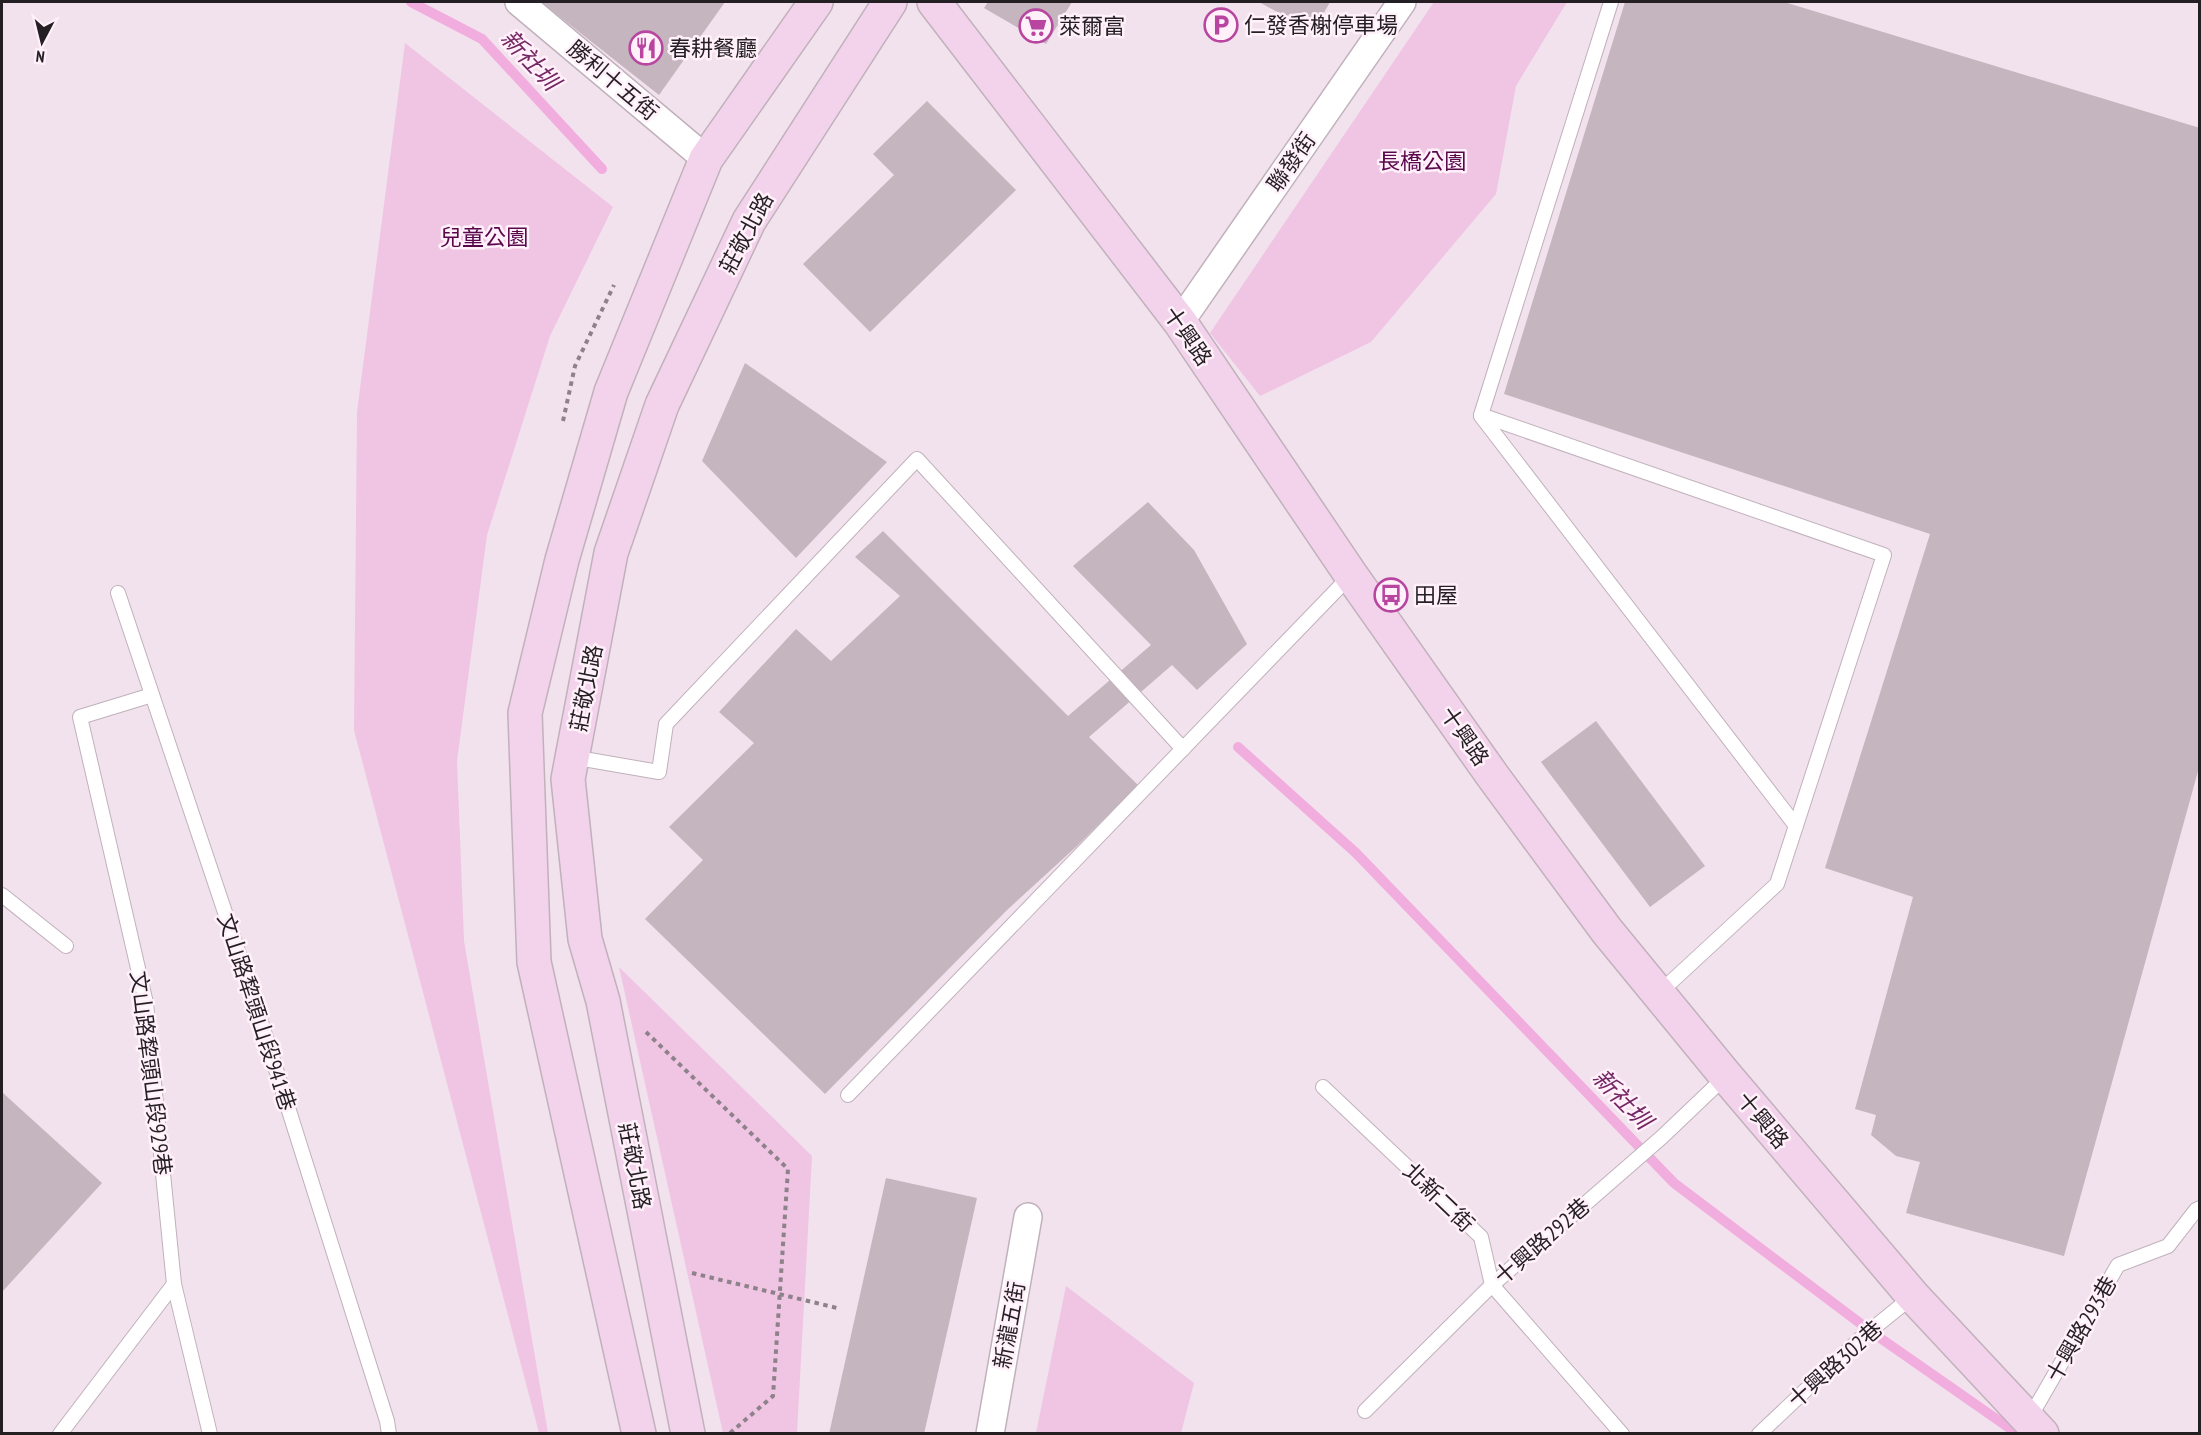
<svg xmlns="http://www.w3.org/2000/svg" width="2201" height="1435" font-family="'PT Sans Narrow','Noto Sans TC',sans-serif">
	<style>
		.green { fill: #f0c4e3 }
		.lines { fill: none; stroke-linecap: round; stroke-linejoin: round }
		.stream { stroke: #f2addf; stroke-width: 10 }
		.building { fill: #c4b5bf }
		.lane-casing { stroke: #c0b1bb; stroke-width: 16 }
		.street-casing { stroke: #c0b1bb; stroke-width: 30 }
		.secondary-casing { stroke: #c0b1bb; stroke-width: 36 }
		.path { stroke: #8d8289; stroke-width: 4; stroke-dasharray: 4.5 4.5; stroke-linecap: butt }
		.lane { stroke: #fff; stroke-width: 14 }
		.street { stroke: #fff; stroke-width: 27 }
		.secondary { stroke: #f2d3eb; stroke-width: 33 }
		.labels { text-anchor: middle; stroke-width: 5; stroke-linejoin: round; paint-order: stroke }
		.poi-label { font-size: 22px; fill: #241f23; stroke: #fff0fa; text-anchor: start }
		.street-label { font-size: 22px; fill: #241f23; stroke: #fff0fa }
		.park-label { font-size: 22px; fill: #59064b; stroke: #fff0fa }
		.water-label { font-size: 24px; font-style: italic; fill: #752664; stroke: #fff0fa }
	</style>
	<rect width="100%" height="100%" fill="#f2e2ed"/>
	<!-- green -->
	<g class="green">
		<path d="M 1434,2 L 1567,2 L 1516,86 L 1496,194 L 1371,342 L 1260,396 L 1210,333 Z"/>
		<path d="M 405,43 L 613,207 L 550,336 L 487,535 L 457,761 L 464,941 L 548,1433 L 539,1433 L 354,730 L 357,412 Z"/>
		<path d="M 619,967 L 812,1156 L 797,1433 L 723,1433 Z"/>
		<path d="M 1066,1286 L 1194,1383 L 1181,1433 L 1036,1433 Z"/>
	</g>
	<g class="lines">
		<!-- stream -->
		<g class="stream">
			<path d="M 411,2 L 482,39 L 602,169"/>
			<path d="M 1238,747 L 1356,853 L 1674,1183 L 1873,1333 L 2018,1434"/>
		</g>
	</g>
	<!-- building -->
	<g class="building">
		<path d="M 541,2 L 725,2 L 659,95 Z"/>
		<path d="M 988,2 L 1072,2 L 1046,44 L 984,8 Z"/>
		<path d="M 1259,2 L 1330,2 L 1313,32 Z"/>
		<path d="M 1625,2 L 1784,2 L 2200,128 L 2200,764 L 2064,1256 L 1906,1213 L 1920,1162 L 1896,1156 L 1871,1135 L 1876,1115 L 1855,1109 L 1913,897 L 1825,868 L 1930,534 L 1504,394 Z"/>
		<path d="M 927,101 L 1016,190 L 870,332 L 803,264 L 894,175 L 873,154 Z"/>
		<path d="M 745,363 L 887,462 L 796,558 L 702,461 Z"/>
		<path d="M 1148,502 L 1194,550 L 1247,644 L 1197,690 L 1172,665 L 1089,737 L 1138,785 L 1077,846 L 1006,911 L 825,1094 L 645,919 L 703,860 L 669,827 L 754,743 L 719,712 L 796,629 L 831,661 L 900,596 L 855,557 L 883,531 L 1068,716 L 1151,645 L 1073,566 Z"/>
		<path d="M 1596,721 L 1705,866 L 1650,907 L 1541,762 Z"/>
		<path d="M 3,1093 L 102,1183 L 2,1292 L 2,1094 Z"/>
		<path d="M 886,1178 L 977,1198 L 948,1328 L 924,1434 L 829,1434 Z"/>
	</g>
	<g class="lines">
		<!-- lane casing -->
		<g class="lane-casing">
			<g id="lane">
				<path d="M 1611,2 L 1481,415 L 1884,555 L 1777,884 L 1658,994"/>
				<path d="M 1481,416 L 1796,826"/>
				<path d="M 118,593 L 249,984 L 387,1421 L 389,1434"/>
				<path d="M 152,695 L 80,717 L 146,1003 L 174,1284 L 210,1434"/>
				<path d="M 572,757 L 659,772 L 666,724 L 917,459 L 1183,749"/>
				<path d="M 2,895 L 66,946"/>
				<path d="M 1323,1087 L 1481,1237 L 1492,1285 L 1622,1434"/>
				<path d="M 848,1095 L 1351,575"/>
				<path d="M 1365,1411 L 1492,1285 L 1662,1137 L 1726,1076"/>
				<path d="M 2029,1419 L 2118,1265 L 2168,1246 L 2196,1210 L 2200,1208"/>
				<path d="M 60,1434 L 174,1284"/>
				<path d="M 1759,1434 L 1860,1339 L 1913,1296"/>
			</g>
		</g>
		<!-- street casing -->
		<g class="street-casing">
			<g id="street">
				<path d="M 519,2 L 706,159"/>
				<path d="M 1180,322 L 1402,2"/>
				<path d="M 990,1434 L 1028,1217"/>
			</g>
		</g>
		<!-- secondary casing -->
		<g class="secondary-casing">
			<g id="secondary">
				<path d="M 934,2 L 1180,322 L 1351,575 L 1492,775 L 1607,931 L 1726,1076 L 1913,1296 L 2042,1434"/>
				<path d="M 639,1434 L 534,962 L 525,713 L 562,560 L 611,392 L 706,159 L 816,2"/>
				<path d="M 688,1434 L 603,1001 L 585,939 L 568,779 L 611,553 L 662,405 L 749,221 L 890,2"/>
			</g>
		</g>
		<!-- path -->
		<g class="path">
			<path d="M 563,421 L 575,366 L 614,285"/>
			<path d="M 646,1032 L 788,1169 L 773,1396 L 729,1434"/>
			<path d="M 692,1273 L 837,1308"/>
		</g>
		<!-- lane -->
		<use href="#lane" class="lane"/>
		<!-- street -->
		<use href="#street" class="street"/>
		<!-- secondary -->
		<use href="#secondary" class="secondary"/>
	</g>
	<!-- icons -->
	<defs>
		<g id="parking-ring" transform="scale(1.725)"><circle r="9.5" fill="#fff0fa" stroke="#b8459f" stroke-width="1.5"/><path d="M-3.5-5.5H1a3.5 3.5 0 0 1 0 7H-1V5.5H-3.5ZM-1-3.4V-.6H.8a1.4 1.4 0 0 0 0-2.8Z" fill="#b8459f"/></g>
		<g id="supermarket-ring" transform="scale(1.725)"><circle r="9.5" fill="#fff0fa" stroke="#b8459f" stroke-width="1.5"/><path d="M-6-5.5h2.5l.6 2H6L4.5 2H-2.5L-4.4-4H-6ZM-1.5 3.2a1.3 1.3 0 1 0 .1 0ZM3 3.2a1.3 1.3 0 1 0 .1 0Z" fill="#b8459f"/></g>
		<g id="restaurant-ring" transform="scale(1.725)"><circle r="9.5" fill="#fff0fa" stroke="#b8459f" stroke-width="1.5"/><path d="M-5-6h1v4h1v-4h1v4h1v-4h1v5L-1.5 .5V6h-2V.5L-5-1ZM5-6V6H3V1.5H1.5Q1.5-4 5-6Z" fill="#b8459f"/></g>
		<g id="bus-ring" transform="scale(1.725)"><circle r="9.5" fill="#fff0fa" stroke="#b8459f" stroke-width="1.5"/><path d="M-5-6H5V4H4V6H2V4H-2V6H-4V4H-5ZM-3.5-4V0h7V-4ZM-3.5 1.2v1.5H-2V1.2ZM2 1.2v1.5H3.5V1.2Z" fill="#b8459f"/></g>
	</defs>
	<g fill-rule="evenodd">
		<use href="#parking-ring" x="1221" y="25"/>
		<use href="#supermarket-ring" x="1036" y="26"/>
		<use href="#restaurant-ring" x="646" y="48"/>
		<use href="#bus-ring" x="1391" y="595"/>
	</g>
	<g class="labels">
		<!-- poi labels -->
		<g class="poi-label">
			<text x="1244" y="33">仁發香榭停車場</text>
			<text x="1059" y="34">萊爾富</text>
			<text x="669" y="56">春耕餐廳</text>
			<text x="1414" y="603">田屋</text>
		</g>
		<!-- street labels -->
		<g class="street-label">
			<text transform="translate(613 80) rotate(40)" y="8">勝利十五街</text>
			<text transform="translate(1291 162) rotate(-55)" y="8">聯發街</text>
			<text transform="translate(746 233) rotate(-62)" y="8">莊敬北路</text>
			<text transform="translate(1188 336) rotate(55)" y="8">十興路</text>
			<text transform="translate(586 688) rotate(-79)" y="8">莊敬北路</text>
			<text transform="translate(1465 736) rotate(55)" y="8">十興路</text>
			<text transform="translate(257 1012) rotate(72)" y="8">文山路犂頭山段941巷</text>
			<text transform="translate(151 1073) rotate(83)" y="8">文山路犂頭山段929巷</text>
			<text transform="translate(1763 1120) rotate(50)" y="8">十興路</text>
			<text transform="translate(635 1166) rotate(79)" y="8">莊敬北路</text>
			<text transform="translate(1439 1197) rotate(44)" y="8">北新二街</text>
			<text transform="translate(1542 1241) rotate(-41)" y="8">十興路292巷</text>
			<text transform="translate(1009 1325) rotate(-80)" y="8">新瀧五街</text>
			<text transform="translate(2081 1329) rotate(-60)" y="8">十興路293巷</text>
			<text transform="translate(1835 1364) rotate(-42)" y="8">十興路302巷</text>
		</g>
		<!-- park labels -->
		<g class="park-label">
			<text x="1422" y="169">長橋公園</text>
			<text x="484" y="245">兒童公園</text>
		</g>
		<!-- water labels -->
		<g class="water-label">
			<text transform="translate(530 60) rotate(47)" y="8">新社圳</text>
			<text transform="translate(1622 1099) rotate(46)" y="8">新社圳</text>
		</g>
	</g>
	<!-- border -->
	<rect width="2201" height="1435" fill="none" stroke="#241f23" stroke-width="6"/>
	<!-- north arrow -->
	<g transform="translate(42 42) rotate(187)" stroke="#fff0fa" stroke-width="4.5" paint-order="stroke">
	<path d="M0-4.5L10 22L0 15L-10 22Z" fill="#241f23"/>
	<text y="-9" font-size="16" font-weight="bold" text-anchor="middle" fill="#241f23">N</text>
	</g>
</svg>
